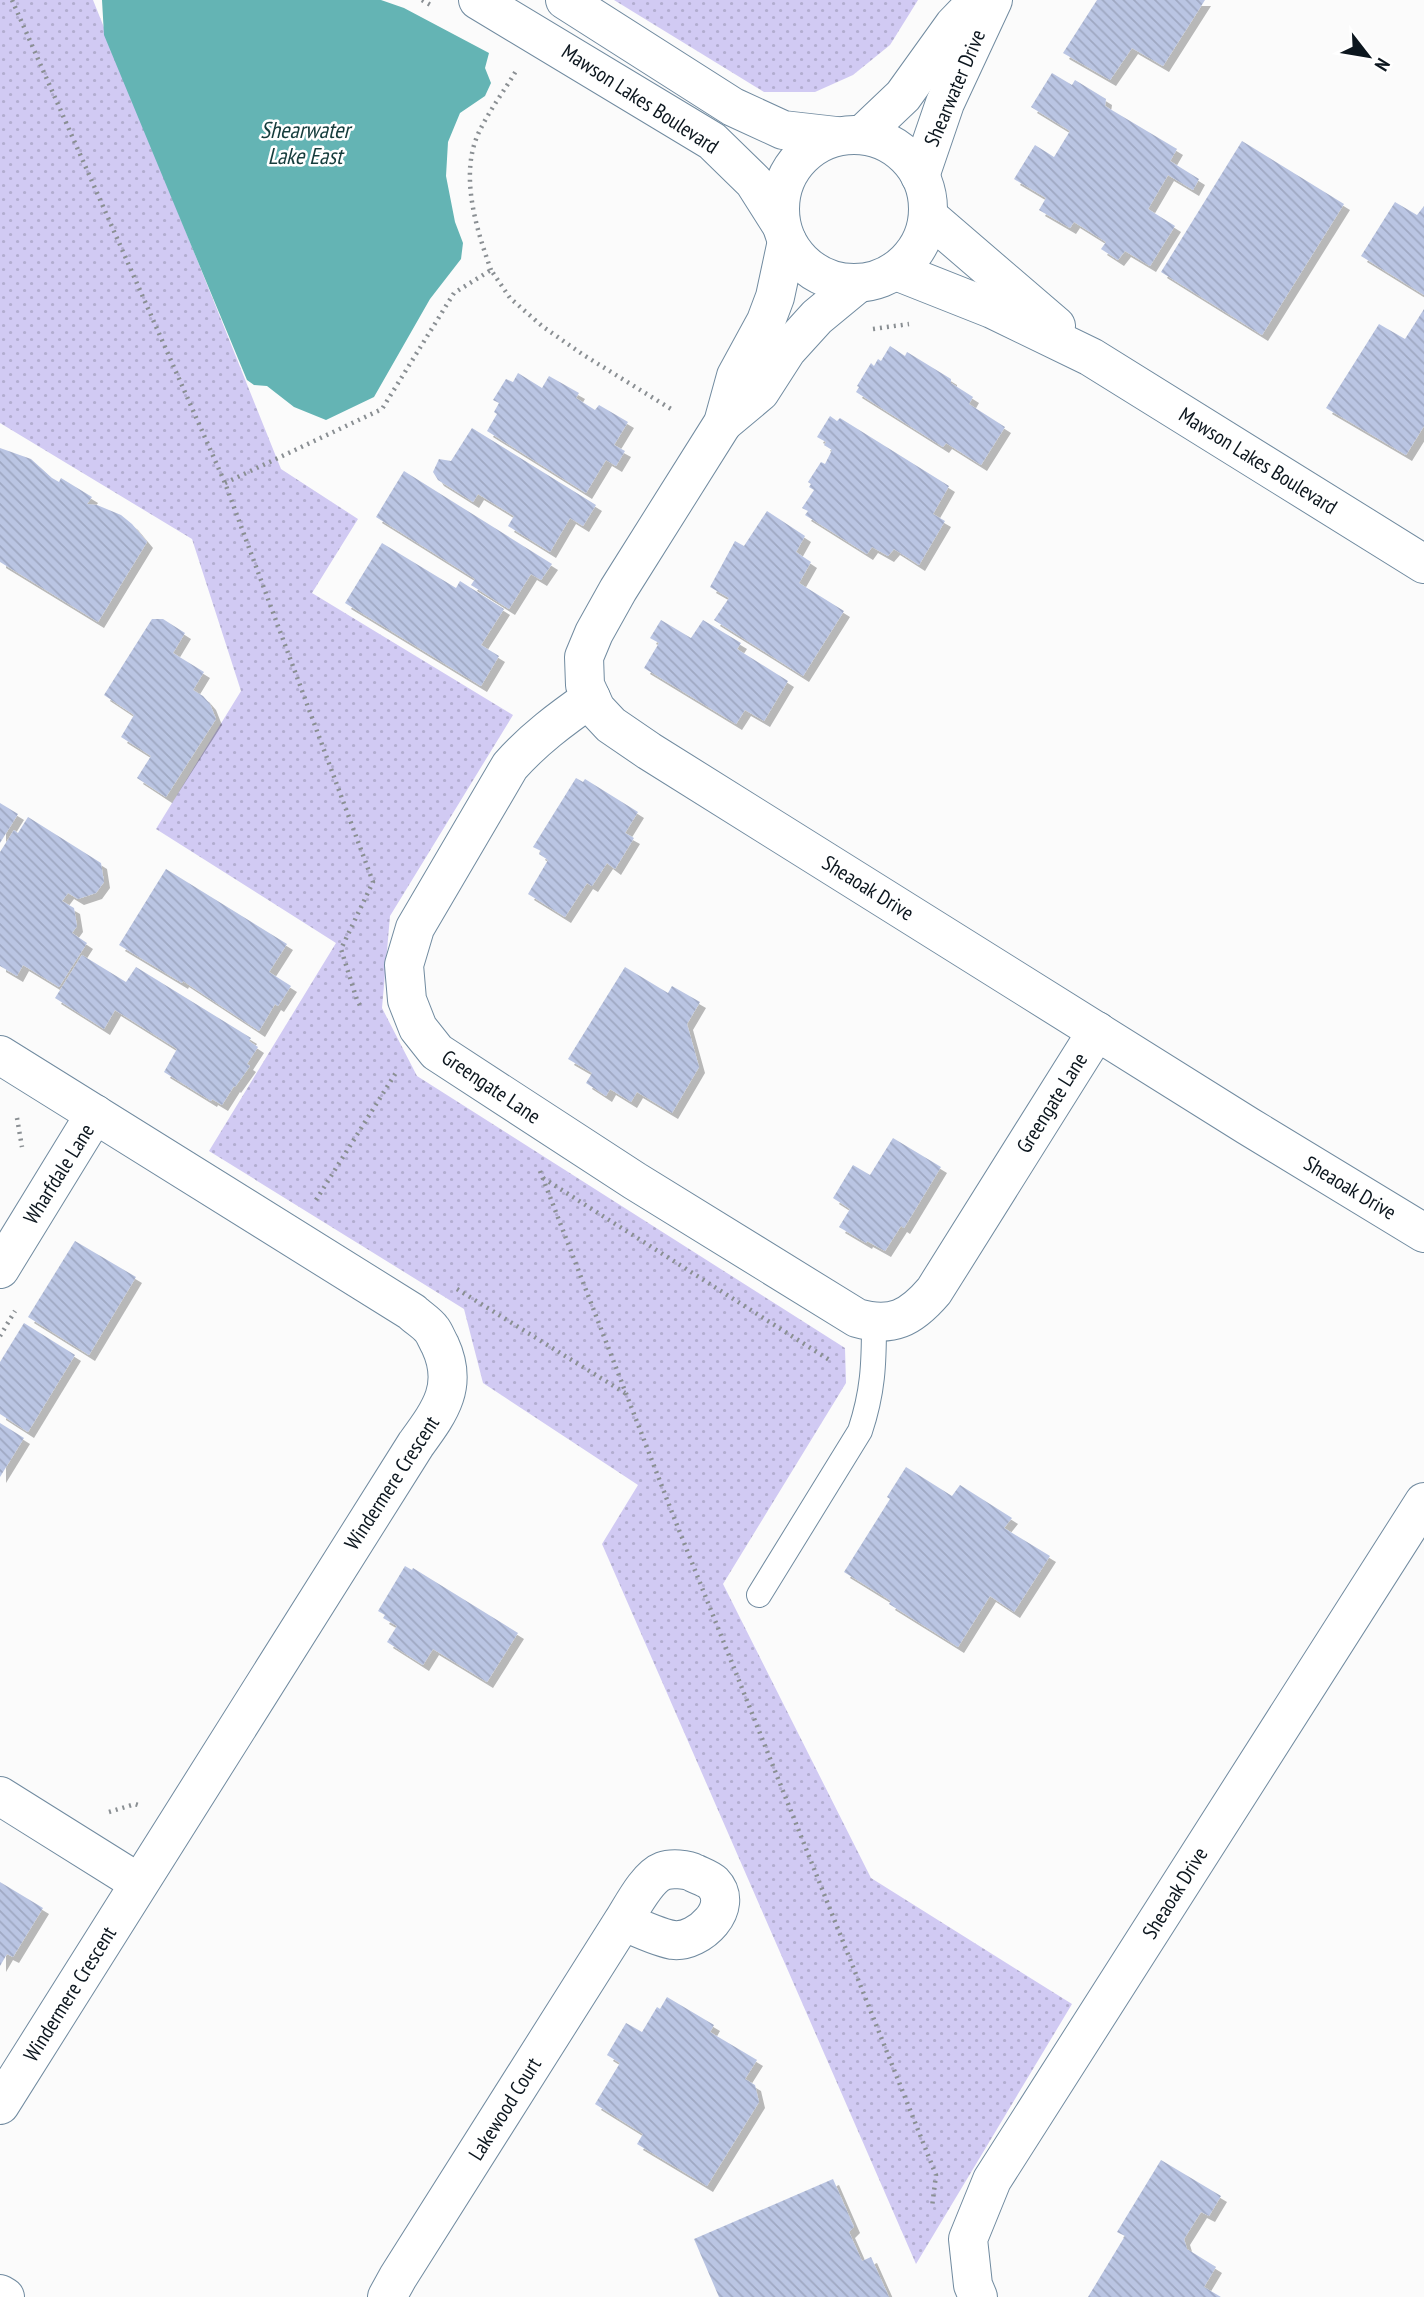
<svg xmlns="http://www.w3.org/2000/svg" width="1424" height="2297" font-family="'PT Sans Narrow',sans-serif">
	<style>
		.grass { fill: url(#grass-dots) }
		.water { fill: #64b4b4 }
		.building { fill: url(#building-back-hatch); filter: url(#shadow) }
		.lines { fill: none; stroke-linecap: round; stroke-linejoin: round }
		.lane-casing { stroke: #718ba0; stroke-width: 26 }
		.street-casing { stroke: #718ba0; stroke-width: 40 }
		.secondary-casing { stroke: #718ba0; stroke-width: 40 }
		.path { stroke: #8a8f93; stroke-width: 4.5; stroke-dasharray: 2 5; stroke-linecap: butt }
		.lane { stroke: #fff; stroke-width: 24 }
		.street { stroke: #fff; stroke-width: 38 }
		.secondary { stroke: #fff; stroke-width: 38 }
		.labels { text-anchor: middle; stroke-width: 5; stroke-linejoin: round; paint-order: stroke }
		.street-label { font-size: 21px; fill: #0c161e; stroke: #fff }
		.water-label { font-size: 23px; font-style: italic; fill: #153c3c; stroke: #fff }
	</style>
	<defs>
		<pattern id="grass-dots" width="8" height="8" patternUnits="userSpaceOnUse" patternTransform="scale(1.75)"><rect width="8" height="8" fill="#d1caf3"/><path d="M2 2h.1M6 6h.1" fill="none" stroke="#b2add0" stroke-width="1.8" stroke-linecap="round"/></pattern>
		<pattern id="building-back-hatch" width="6" height="6" patternUnits="userSpaceOnUse" patternTransform="scale(1.75)"><rect width="6" height="6" fill="#bac5e3"/><path d="M-1 5l2 2M0 0l6 6M5-1l2 2" fill="none" stroke="#9fa8c2"/></pattern>
		<filter id="shadow"><feDropShadow dx="6" dy="6" stdDeviation="0" flood-color="#0004"/></filter>
	</defs>
	<rect width="100%" height="100%" fill="#fbfbfb"/>
	<!-- grass -->
	<g class="grass">
		<path d="M 0,0 L 93,0 L 281,469 L 358,519 L 312,593 L 513,715 L 390,916 L 382,1008 L 417,1076 L 845,1348 L 846,1383 L 723,1584 L 871,1878 L 1072,2004 L 916,2264 L 602,1544 L 638,1485 L 483,1383 L 464,1309 L 209,1151 L 336,943 L 156,829 L 241,691 L 192,539 L 0,423 Z"/>
		<path d="M 614,0 L 918,0 L 890,45 L 853,75 L 815,92 L 764,92 Z"/>
	</g>
	<!-- water -->
	<path class="water" d="M 102,0 L 381,0 L 404,8 L 489,53 L 485,68 L 491,83 L 485,96 L 460,113 L 448,142 L 446,176 L 455,222 L 463,243 L 461,259 L 430,299 L 374,397 L 326,420 L 294,407 L 267,386 L 254,385 L 247,380 L 104,35 Z"/>
	<!-- building -->
	<g class="building">
		<path d="M 1097,0 L 1205,0 L 1163,66 L 1132,48 L 1110,80 L 1063,53 Z"/>
		<path d="M 1052,73 L 1072,85 L 1075,80 L 1106,99 L 1105,106 L 1177,149 L 1170,161 L 1199,179 L 1193,190 L 1168,175 L 1148,209 L 1175,226 L 1150,266 L 1125,251 L 1118,260 L 1101,249 L 1106,242 L 1074,222 L 1070,228 L 1039,210 L 1046,198 L 1014,179 L 1035,145 L 1054,157 L 1070,131 L 1031,107 Z"/>
		<path d="M 1242,141 L 1344,204 L 1262,335 L 1161,272 Z"/>
		<path d="M 1395,202 L 1417,215 L 1424,206 L 1424,295 L 1361,256 Z"/>
		<path d="M 1424,309 L 1424,426 L 1406,455 L 1326,408 L 1379,324 L 1405,339 Z"/>
		<path d="M 890,346 L 905,356 L 907,352 L 951,379 L 951,383 L 973,397 L 969,404 L 1005,427 L 981,465 L 946,443 L 943,447 L 856,392 L 859,387 L 857,386 L 871,363 L 874,366 L 878,359 L 881,361 Z"/>
		<path d="M 518,373 L 542,388 L 549,376 L 579,393 L 576,398 L 595,410 L 599,405 L 628,422 L 614,445 L 625,451 L 616,466 L 606,460 L 586,493 L 487,431 L 497,414 L 494,412 L 499,403 L 493,400 L 506,379 L 513,382 Z"/>
		<path d="M 830,416 L 837,421 L 840,418 L 949,486 L 933,514 L 945,521 L 919,565 L 894,549 L 888,556 L 872,547 L 867,554 L 805,515 L 808,511 L 802,508 L 814,490 L 809,487 L 811,484 L 808,482 L 821,462 L 825,464 L 832,450 L 824,445 L 826,442 L 817,437 Z"/>
		<path d="M 472,428 L 596,505 L 583,526 L 570,518 L 550,552 L 508,526 L 514,516 L 478,494 L 473,502 L 438,480 L 433,472 L 439,459 L 451,461 Z"/>
		<path d="M 0,448 L 31,459 L 52,478 L 59,482 L 61,478 L 92,497 L 87,504 L 97,505 L 121,515 L 132,524 L 147,542 L 98,622 L 0,562 Z"/>
		<path d="M 404,471 L 552,564 L 541,580 L 531,574 L 509,609 L 471,585 L 475,579 L 376,517 Z"/>
		<path d="M 767,511 L 805,536 L 796,552 L 811,562 L 799,583 L 844,611 L 803,676 L 714,620 L 729,598 L 710,587 L 735,541 L 744,546 Z"/>
		<path d="M 382,543 L 456,588 L 460,581 L 504,609 L 481,645 L 499,656 L 481,686 L 345,603 Z"/>
		<path d="M 152,619 L 163,619 L 185,633 L 173,653 L 204,672 L 193,690 L 203,696 L 210,704 L 216,719 L 166,797 L 137,778 L 151,756 L 121,737 L 134,715 L 104,695 Z"/>
		<path d="M 661,620 L 691,638 L 703,620 L 741,643 L 737,649 L 788,681 L 764,721 L 745,710 L 736,724 L 644,668 L 659,643 L 650,638 Z"/>
		<path d="M 576,778 L 583,782 L 585,779 L 638,812 L 625,833 L 634,838 L 615,869 L 607,863 L 592,886 L 587,883 L 565,917 L 528,894 L 548,860 L 539,854 L 541,851 L 533,847 Z"/>
		<path d="M 0,803 L 18,814 L 0,843 Z"/>
		<path d="M 28,817 L 101,863 L 104,882 L 96,893 L 78,899 L 68,893 L 62,901 L 74,908 L 77,926 L 72,933 L 87,943 L 59,987 L 23,965 L 17,976 L 0,966 L 0,852 L 14,830 L 18,833 Z"/>
		<path d="M 166,869 L 287,944 L 269,972 L 291,986 L 278,1006 L 275,1004 L 259,1031 L 183,981 L 182,983 L 119,945 Z"/>
		<path d="M 82,955 L 126,982 L 136,967 L 251,1038 L 249,1041 L 258,1047 L 247,1064 L 250,1066 L 235,1087 L 234,1086 L 222,1105 L 212,1099 L 211,1101 L 164,1072 L 177,1049 L 115,1010 L 104,1029 L 55,998 Z"/>
		<path d="M 625,967 L 668,993 L 672,986 L 700,1002 L 687,1024 L 699,1067 L 672,1113 L 637,1092 L 631,1102 L 610,1089 L 606,1096 L 586,1083 L 592,1073 L 568,1059 Z"/>
		<path d="M 893,1138 L 941,1167 L 904,1228 L 901,1226 L 885,1251 L 867,1241 L 866,1243 L 839,1227 L 850,1209 L 833,1198 L 853,1165 L 870,1175 Z"/>
		<path d="M 75,1241 L 136,1277 L 89,1355 L 28,1317 Z"/>
		<path d="M 24,1323 L 75,1355 L 28,1432 L 0,1414 L 0,1362 Z"/>
		<path d="M 0,1423 L 24,1438 L 0,1477 Z"/>
		<path d="M 906,1467 L 952,1496 L 960,1485 L 1012,1518 L 1004,1528 L 1050,1556 L 1014,1612 L 990,1596 L 958,1647 L 889,1604 L 891,1601 L 844,1572 L 890,1499 L 887,1497 Z"/>
		<path d="M 405,1566 L 412,1570 L 413,1568 L 518,1633 L 487,1682 L 433,1649 L 423,1665 L 387,1642 L 397,1626 L 383,1618 L 385,1615 L 378,1611 Z"/>
		<path d="M 0,1882 L 43,1908 L 13,1957 L 7,1954 L 0,1966 Z"/>
		<path d="M 667,1997 L 714,2025 L 710,2032 L 757,2060 L 745,2079 L 755,2085 L 759,2102 L 707,2186 L 637,2144 L 643,2134 L 595,2104 L 620,2063 L 607,2055 L 626,2023 L 642,2032 L 657,2007 L 660,2009 Z"/>
		<path d="M 1161,2160 L 1221,2196 L 1209,2216 L 1201,2212 L 1184,2239 L 1187,2249 L 1216,2267 L 1204,2287 L 1221,2297 L 1088,2297 L 1125,2236 L 1117,2232 Z"/>
		<path d="M 833,2179 L 854,2227 L 849,2232 L 862,2261 L 871,2257 L 889,2297 L 719,2297 L 694,2239 Z"/>
	</g>
	<g class="lines">
		<!-- lane casing -->
		<g class="lane-casing">
			<path id="lane" d="M 759,1595 L 860,1431 C 873,1392 874,1364 874,1323"/>
		</g>
		<!-- street casing -->
		<g class="street-casing">
			<g id="street">
				<path d="M 862,135 L 903,96 L 954,25 L 978,0"/>
				<path d="M 920,176 L 945,103 L 993,0"/>
				<path d="M 787,241 L 775,297 L 766,321 L 736,376 L 723,423 L 618,590 L 594,633 L 584,657 L 585,685 L 596,709 L 611,725 L 649,751 L 1248,1126 L 1424,1233"/>
				<path d="M 723,423 L 760,392 L 787,350 L 817,317 L 857,284"/>
				<path d="M 591,698 C 561,719 534,739 510,766 L 415,928 L 404,965 L 407,1000 L 418,1028 L 437,1052 L 635,1181 L 857,1318 C 892,1328 911,1318 934,1291 L 1097,1031"/>
				<path d="M 0,1055 L 412,1312 C 418,1318 427,1323 432,1330 C 435,1334 437,1340 440,1345 C 459,1386 440,1411 416,1444 L 0,2105"/>
				<path d="M 0,1269 L 95,1114"/>
				<path d="M 0,1796 L 139,1883"/>
				<path d="M 0,2294 L 5,2297"/>
				<path d="M 387,2297 L 398,2277 L 623,1921 C 632,1907 647,1877 663,1871 C 671,1868 687,1869 694,1873 C 700,1876 709,1879 713,1883 C 736,1907 699,1943 673,1940 C 657,1937 638,1928 623,1921"/>
				<path d="M 978,2297 L 973,2285 L 968,2239 L 992,2180 L 1424,1502"/>
			</g>
		</g>
		<!-- secondary casing -->
		<g class="secondary-casing">
			<g id="secondary">
				<path d="M 478,0 L 712,141 L 754,182 L 780,223"/>
				<path d="M 565,0 L 733,107 L 783,130 L 836,136"/>
				<circle cx="854" cy="209" r="74"/>
				<path d="M 928,216 L 1056,326"/>
				<path d="M 896,271 L 992,309 L 1091,357 L 1424,564"/>
			</g>
		</g>
		<!-- path -->
		<g class="path">
			<path d="M 12,0 L 225,483 L 373,882 L 341,949 L 357,1000 L 362,1009"/>
			<path d="M 422,0 L 434,7"/>
			<path d="M 491,270 C 476,228 459,174 479,132 C 489,111 504,91 516,71"/>
			<path d="M 873,329 L 909,324"/>
			<path d="M 225,483 L 382,409 L 454,293 L 491,270 L 510,298 L 542,326 L 582,354 L 671,409"/>
			<path d="M 17,1118 L 22,1147"/>
			<path d="M 540,1171 L 673,1515 L 936,2175 L 932,2207"/>
			<path d="M 543,1178 L 831,1361"/>
			<path d="M 316,1200 L 397,1071"/>
			<path d="M 457,1289 L 625,1393"/>
			<path d="M 0,1336 L 15,1311"/>
			<path d="M 109,1812 L 135,1804 L 138,1805"/>
		</g>
		<!-- lane -->
		<use href="#lane" class="lane"/>
		<!-- street -->
		<use href="#street" class="street"/>
		<!-- secondary -->
		<use href="#secondary" class="secondary"/>
	</g>
	<g class="labels">
		<!-- street labels -->
		<g class="street-label">
			<text transform="translate(955 88) rotate(-67)" y="7">Shearwater Drive</text>
			<text transform="translate(640 99) rotate(33)" y="7">Mawson Lakes Boulevard</text>
			<text transform="translate(1258 461) rotate(32)" y="7">Mawson Lakes Boulevard</text>
			<text transform="translate(868 888) rotate(32)" y="7">Sheaoak Drive</text>
			<text transform="translate(491 1087) rotate(34)" y="7">Greengate Lane</text>
			<text transform="translate(1052 1103) rotate(-58)" y="7">Greengate Lane</text>
			<text transform="translate(59 1174) rotate(-58)" y="7">Wharfdale Lane</text>
			<text transform="translate(1350 1188) rotate(31)" y="7">Sheaoak Drive</text>
			<text transform="translate(392 1483) rotate(-57)" y="7">Windermere Crescent</text>
			<text transform="translate(1175 1893) rotate(-58)" y="7">Sheaoak Drive</text>
			<text transform="translate(70 1994) rotate(-58)" y="7">Windermere Crescent</text>
			<text transform="translate(505 2109) rotate(-58)" y="7">Lakewood Court</text>
		</g>
		<!-- water labels -->
		<g class="water-label">
			<text x="305" y="138">Shearwater<tspan x="305" dy="26">Lake East</tspan></text>
		</g>
	</g>
	<!-- north arrow -->
	<g transform="translate(1368 56) rotate(121)" stroke="#ffffff" stroke-width="5" paint-order="stroke">
	<path d="M0-5L12 26L0 18L-12 26Z" fill="#0c161e"/>
	<text y="-10" font-size="19" font-weight="bold" text-anchor="middle" fill="#0c161e">N</text>
	</g>
</svg>
